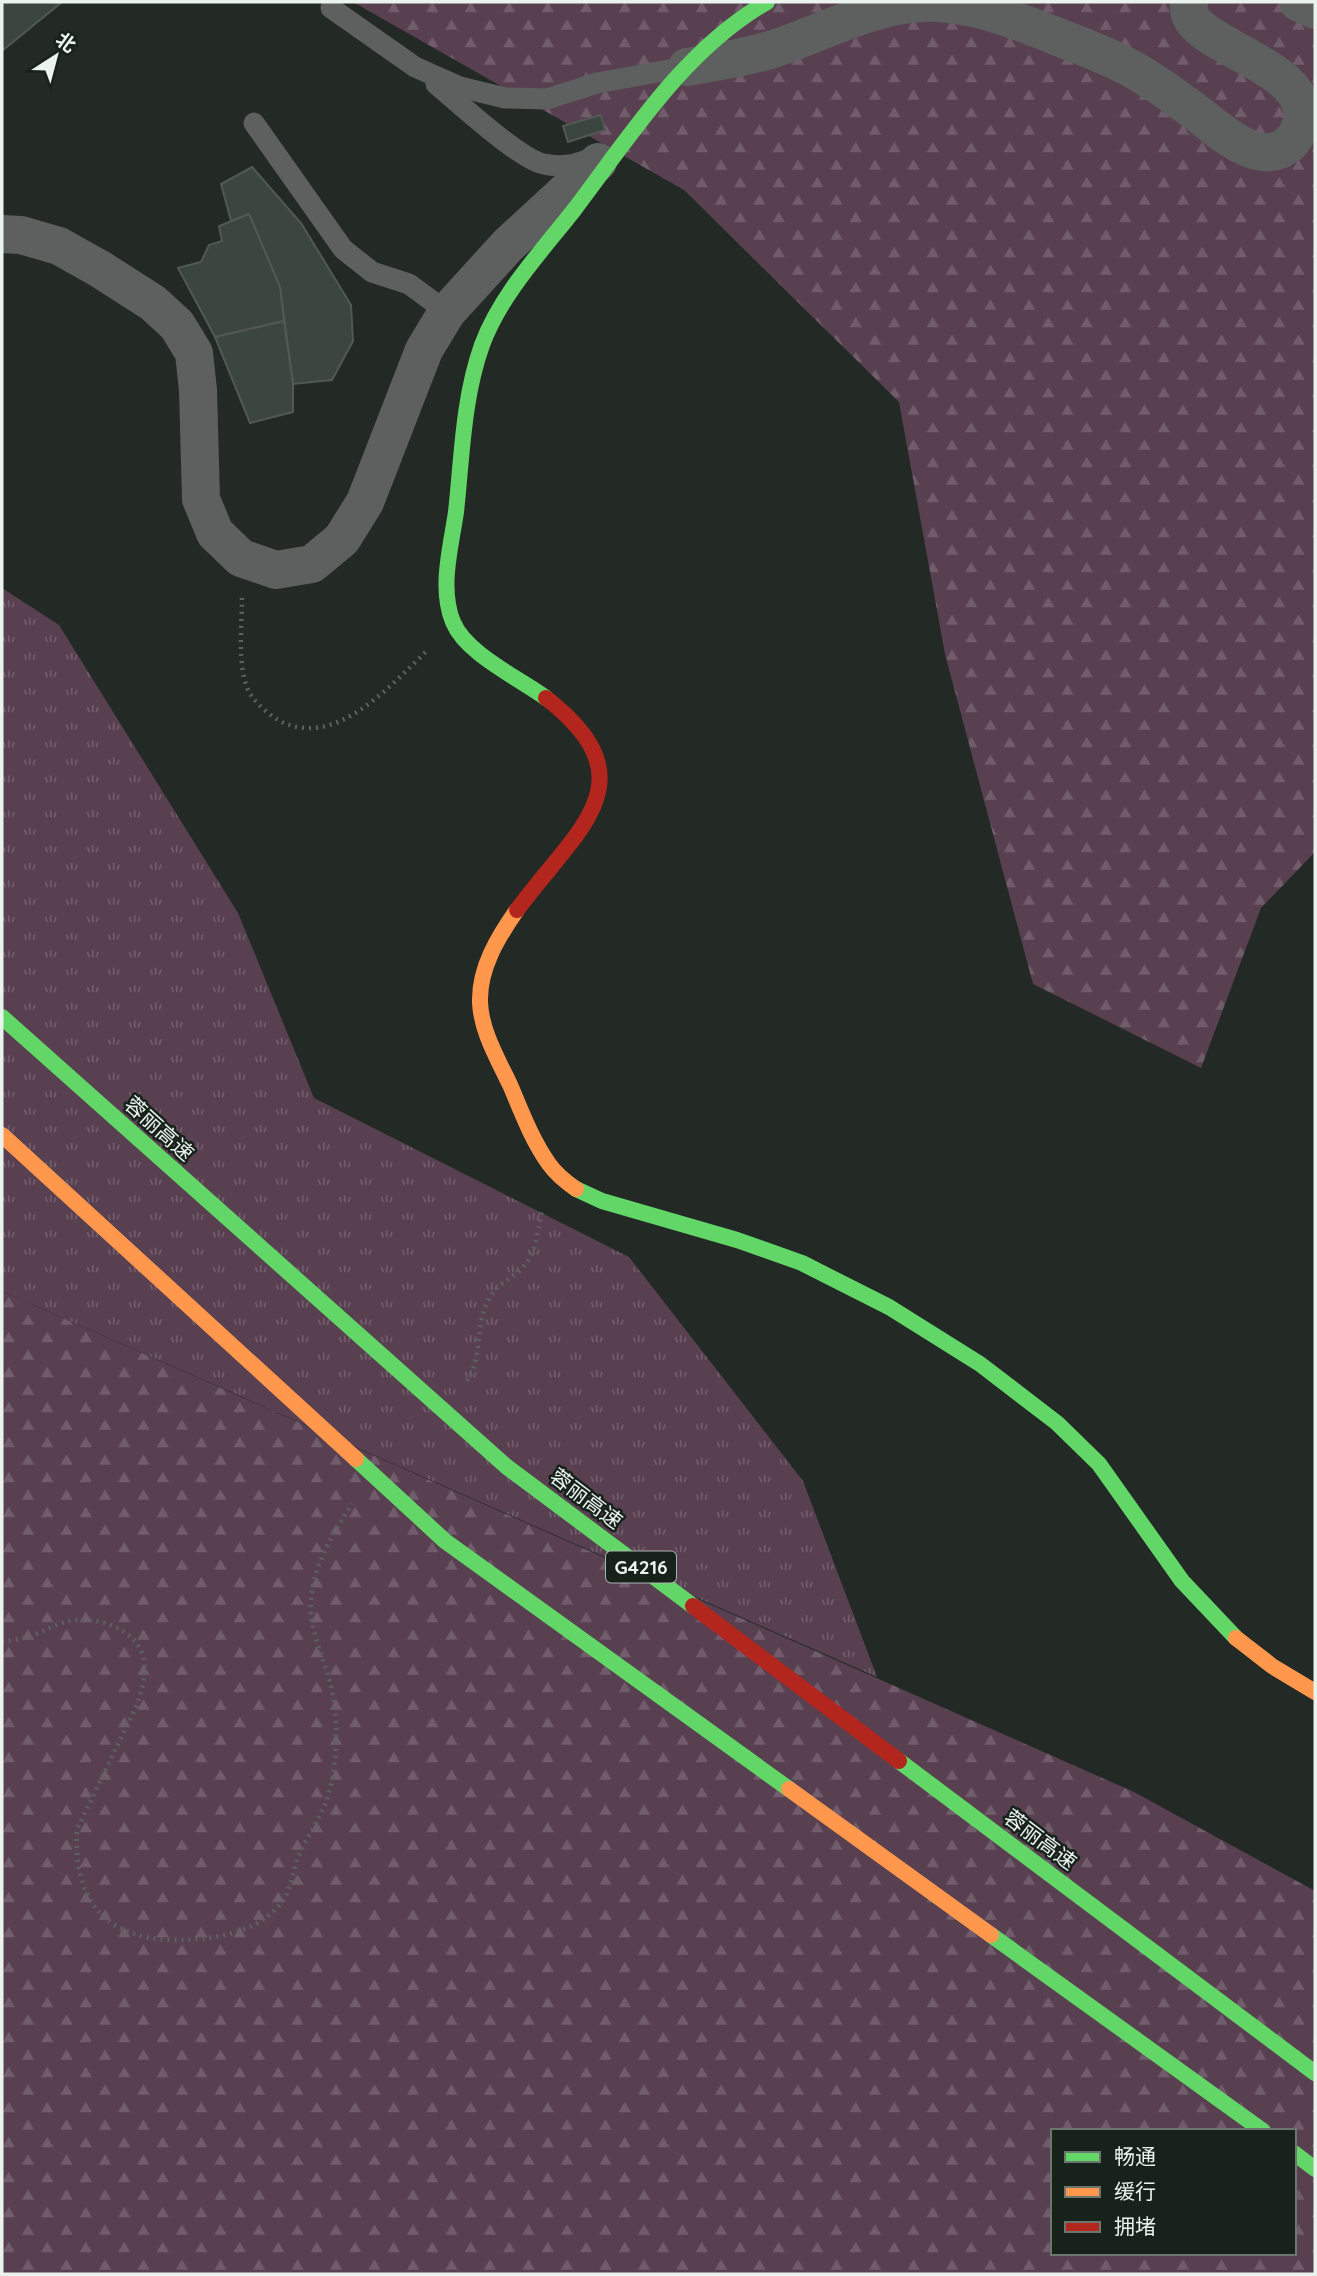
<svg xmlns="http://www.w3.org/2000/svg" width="1317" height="2276" font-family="Quicksand,'Noto Sans SC',sans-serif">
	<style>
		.grass { fill: url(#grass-tufts) }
		.forest { fill: url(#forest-firs); fill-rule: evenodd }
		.building { fill: #3b4640; stroke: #535855; stroke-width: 2 }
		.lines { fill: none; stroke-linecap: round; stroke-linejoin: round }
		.path { stroke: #5e6160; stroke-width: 4.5; stroke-dasharray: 2 5; stroke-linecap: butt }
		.lane { stroke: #5d605e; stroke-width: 21 }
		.street { stroke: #5d605e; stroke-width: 38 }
		.fast { stroke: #63d668; stroke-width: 16 }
		.slow { stroke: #ff974d; stroke-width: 16 }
		.jam { stroke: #b3261e; stroke-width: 16 }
		.labels { text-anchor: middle; stroke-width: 5; stroke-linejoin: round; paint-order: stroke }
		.shield { fill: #17221b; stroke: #abb4af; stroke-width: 2 }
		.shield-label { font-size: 19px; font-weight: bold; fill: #ebf3ee }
		.street-label { font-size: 21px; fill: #ebf3ee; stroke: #17221b }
	</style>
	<defs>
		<pattern id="grass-tufts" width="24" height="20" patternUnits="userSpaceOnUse" patternTransform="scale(1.75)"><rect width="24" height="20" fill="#584051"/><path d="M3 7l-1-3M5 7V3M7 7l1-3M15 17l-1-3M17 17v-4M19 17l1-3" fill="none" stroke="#705c6a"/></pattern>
		<pattern id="forest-firs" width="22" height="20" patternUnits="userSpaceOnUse" patternTransform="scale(1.75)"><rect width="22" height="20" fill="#584051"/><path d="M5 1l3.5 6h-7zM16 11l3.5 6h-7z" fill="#705c6a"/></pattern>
	</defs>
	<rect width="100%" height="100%" fill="#232925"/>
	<!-- grass -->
	<path class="grass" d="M 2,588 L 59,625 L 238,913 L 314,1098 L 629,1257 L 803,1481 L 877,1677 L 2,1291 Z"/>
	<!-- forest -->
	<g class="forest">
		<path d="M 353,2 L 1315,2 L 1315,852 L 1261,908 L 1201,1068 L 1033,984 L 945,654 L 899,402 L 684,190 Z"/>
		<path d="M 2,1291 L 1134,1792 L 1315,1891 L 1315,2274 L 2,2274 ZM 1053,2131 L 1294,2131 L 1294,2253 L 1053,2253 Z"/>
	</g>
	<!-- building -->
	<g class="building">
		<path d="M 2,2 L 62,2 L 2,51 Z"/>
		<path d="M 601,115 L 605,130 L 568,142 L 563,126 Z"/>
		<path d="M 252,167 L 301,223 L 351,305 L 353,341 L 332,380 L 293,384 L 280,287 L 249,214 L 231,221 L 221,184 Z"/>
		<path d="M 249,214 L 280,287 L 284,321 L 215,337 L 178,268 L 201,262 L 209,245 L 222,241 L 219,226 Z"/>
		<path d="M 284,321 L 293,384 L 293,412 L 250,423 L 215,337 Z"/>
	</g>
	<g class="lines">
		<!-- path -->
		<g class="path">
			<path d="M 242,598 C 242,627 237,663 248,690 C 254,702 267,713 278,720 C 336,751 390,685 428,650"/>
			<path d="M 467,1381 C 484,1354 474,1325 489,1299 C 496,1284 514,1278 524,1266 C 537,1251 538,1229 542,1210"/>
			<path d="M 2,1642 C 12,1640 24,1638 34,1635 C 44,1631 54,1625 65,1622 C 96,1614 143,1629 145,1667 C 145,1681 141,1692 137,1705 L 77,1829 C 72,1913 118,1947 199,1939 C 227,1936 255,1930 276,1909 C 293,1893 291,1870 301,1851 C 309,1833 321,1817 327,1799 C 338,1767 339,1716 330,1683 C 323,1656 309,1629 311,1601 C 313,1565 333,1534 352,1504"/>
		</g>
		<!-- lane -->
		<g class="lane">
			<path d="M 331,8 L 415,67 L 460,87 L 505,98 L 547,99 L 597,83 L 685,67"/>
			<path d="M 436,84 C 458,102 520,160 544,164 C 561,168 576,165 592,158"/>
			<path d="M 254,123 L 343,249 L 372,272 L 409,284 L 447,312"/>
		</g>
		<!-- street -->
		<g class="street">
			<path d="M 1298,2 L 1315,10"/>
			<path d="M 687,67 C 715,62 743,58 770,50 C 824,33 879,0 937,3 C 986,5 1033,28 1079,45 C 1103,55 1128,65 1150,80 C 1165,89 1179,100 1193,110 C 1217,128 1260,171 1290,143 C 1296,137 1300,128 1302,120 C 1309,73 1223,52 1197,25 C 1190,18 1188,12 1189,2"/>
			<path d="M 2,234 L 21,235 L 59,246 L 100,269 L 153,303 L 177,325 L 194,353 L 198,390 L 201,499 L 215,533 L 241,558 L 276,570 L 312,564 L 342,539 L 365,502 L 424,350 L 447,312 L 508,245 L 598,162"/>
		</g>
		<!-- fast -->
		<g class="fast">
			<path d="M 546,698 C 519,678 466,654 453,622 C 439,588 451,547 456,512 C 462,457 463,398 482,345 C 501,294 541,252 574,210 C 631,135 684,50 767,2"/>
			<path d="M 2,1017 L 507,1467 L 693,1606"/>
			<path d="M 576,1189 L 602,1201 L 737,1240 L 802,1263 L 889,1307 L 980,1364 L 1057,1423 L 1099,1464 L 1182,1581 L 1236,1638"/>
			<path d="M 356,1459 L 445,1541 L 789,1789"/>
			<path d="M 899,1761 L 1315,2073"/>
			<path d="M 991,1935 L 1263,2131"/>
			<path d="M 1294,2153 L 1315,2169"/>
		</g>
		<!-- slow -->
		<g class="slow">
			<path d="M 517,910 C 498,937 479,968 480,1002 C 481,1032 499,1061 511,1087 C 522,1113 532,1140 549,1164 C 556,1174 566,1182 576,1189"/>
			<path d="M 2,1135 L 356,1459"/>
			<path d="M 1236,1638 L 1272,1666 L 1315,1692"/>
			<path d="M 789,1789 L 991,1935"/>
		</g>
		<!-- jam -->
		<g class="jam">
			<path d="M 517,910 C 575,830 654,782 546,698"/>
			<path d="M 693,1606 L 899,1761"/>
		</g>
	</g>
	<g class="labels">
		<!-- shield labels -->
		<rect class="shield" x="606" y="1551.5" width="70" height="31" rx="5"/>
		<g class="shield-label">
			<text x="641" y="1574">G4216</text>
		</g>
		<!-- street labels -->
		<g class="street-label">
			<text transform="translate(159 1129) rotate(42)" y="7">蓉丽高速</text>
			<text transform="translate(586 1499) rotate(37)" y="7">蓉丽高速</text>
			<text transform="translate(1040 1840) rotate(37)" y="7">蓉丽高速</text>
		</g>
	</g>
	<!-- border -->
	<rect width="1317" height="2276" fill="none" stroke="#ebf3ee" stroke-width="7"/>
	<!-- legend -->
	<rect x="1051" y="2129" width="245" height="126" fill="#17221b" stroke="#6c766f" stroke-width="2"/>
	<rect x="1065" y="2152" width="35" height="10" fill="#63d668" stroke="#6c766f" stroke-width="2"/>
	<text x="1114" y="2164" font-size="21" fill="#ebf3ee">畅通</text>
	<rect x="1065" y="2187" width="35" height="10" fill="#ff974d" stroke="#6c766f" stroke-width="2"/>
	<text x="1114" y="2199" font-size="21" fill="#ebf3ee">缓行</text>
	<rect x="1065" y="2222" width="35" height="10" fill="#b3261e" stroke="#6c766f" stroke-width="2"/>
	<text x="1114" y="2234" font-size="21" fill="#ebf3ee">拥堵</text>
	<!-- north arrow -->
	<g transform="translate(56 56) rotate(36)" stroke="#17221b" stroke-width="5" paint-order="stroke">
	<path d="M0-5L12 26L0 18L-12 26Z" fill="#ebf3ee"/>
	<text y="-10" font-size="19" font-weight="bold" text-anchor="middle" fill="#ebf3ee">北</text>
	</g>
</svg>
